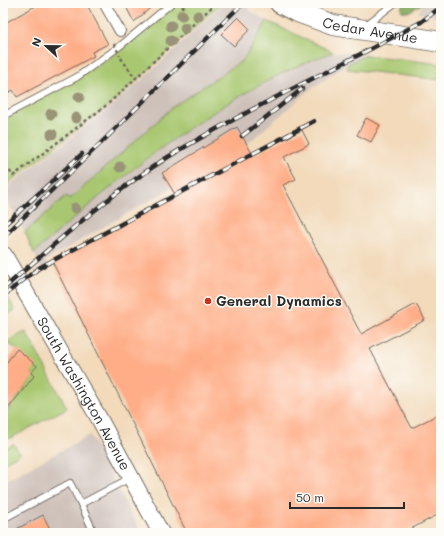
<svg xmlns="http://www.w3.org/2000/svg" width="444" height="536" font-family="Mali,sans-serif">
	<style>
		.industrial { fill: #cec1ba }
		.green { fill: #a8c76f; stroke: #6a794d }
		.forest { fill: #86ac62; stroke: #586c46 }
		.building { fill: #fead87 }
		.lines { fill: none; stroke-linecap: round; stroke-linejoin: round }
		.service-casing { stroke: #71685d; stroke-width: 8 }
		.pedestrian-casing { stroke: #71685d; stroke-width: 12 }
		.tertiary-casing { stroke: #71685d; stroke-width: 18 }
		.primary-casing { stroke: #71685d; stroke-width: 22 }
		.path { stroke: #71685d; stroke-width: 2.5; stroke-dasharray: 3 3; stroke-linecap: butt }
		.service { stroke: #fff; stroke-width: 6 }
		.pedestrian { stroke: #fff; stroke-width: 10 }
		.tertiary { stroke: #fff; stroke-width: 16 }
		.primary { stroke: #fff; stroke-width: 20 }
		.rail-casing { stroke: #2b2b2b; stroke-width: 4.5 }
		.rail { stroke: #fdfcf7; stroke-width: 3; stroke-dasharray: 9; stroke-linecap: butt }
		.path-bridge { stroke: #71685d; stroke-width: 2.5; stroke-dasharray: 3 3; stroke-linecap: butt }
		.tree { fill: #999477 }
		.poi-dot { fill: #c8321e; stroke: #fdfcf7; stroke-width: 1.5 }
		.labels { text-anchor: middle; stroke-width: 3; stroke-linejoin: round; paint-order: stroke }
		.street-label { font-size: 14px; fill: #2b2b2b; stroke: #fdfcf7 }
		.poi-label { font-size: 14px; font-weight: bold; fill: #2b2b2b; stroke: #fdfcf7; text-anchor: start }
	</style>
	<rect width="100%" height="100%" fill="#fdfcf7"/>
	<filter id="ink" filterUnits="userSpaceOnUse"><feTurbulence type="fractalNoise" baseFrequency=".025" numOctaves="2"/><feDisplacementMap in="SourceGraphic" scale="8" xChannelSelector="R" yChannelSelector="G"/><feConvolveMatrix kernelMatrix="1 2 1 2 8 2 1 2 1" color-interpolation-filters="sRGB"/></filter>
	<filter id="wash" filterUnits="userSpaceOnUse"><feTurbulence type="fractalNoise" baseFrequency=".012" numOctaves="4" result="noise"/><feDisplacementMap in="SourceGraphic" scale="16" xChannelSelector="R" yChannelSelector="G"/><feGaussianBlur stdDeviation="0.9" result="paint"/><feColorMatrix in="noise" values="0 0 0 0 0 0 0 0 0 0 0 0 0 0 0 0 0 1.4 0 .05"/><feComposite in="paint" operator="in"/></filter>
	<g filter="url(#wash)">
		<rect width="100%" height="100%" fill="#f2dabb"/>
		<!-- industrial -->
		<g class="industrial">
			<path d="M 223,3 L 245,3 L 249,10 L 267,21 L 243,60 L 174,106 L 70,199 L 66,196 L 25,232 L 11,207 L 3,190 L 115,103 L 167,57 Z"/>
			<path d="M 424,3 L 441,3 L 441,17 L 418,13 Z"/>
			<path d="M 333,52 L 366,55 L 348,64 L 308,91 L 247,144 L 237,128 L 162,172 L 171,188 L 45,261 L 48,267 L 42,271 L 34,253 L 86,207 L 177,137 L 234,99 L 283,74 Z"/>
			<path d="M 90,435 L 141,533 L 3,533 L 3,482 Z"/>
		</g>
		<!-- green -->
		<g class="green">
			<path d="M 177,3 L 221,3 L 116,100 L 3,187 L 3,121 L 117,53 Z"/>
			<path d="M 267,21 L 333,52 C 222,92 121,176 34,253 L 25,232 L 66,196 L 70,199 L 174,106 L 243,60 Z"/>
			<path d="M 366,55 L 441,64 L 441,80 L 347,69 L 348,64 Z"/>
			<path d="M 8,298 L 15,310 L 3,318 L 3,302 Z"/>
			<path d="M 26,332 L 67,408 L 11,438 L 4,439 L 3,416 L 34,376 L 17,349 L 6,342 L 23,333 Z"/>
			<path d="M 14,444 L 19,453 L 18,455 L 3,463 L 3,449 Z"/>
		</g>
		<!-- forest -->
		<path class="forest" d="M 403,3 L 424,3 L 408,12 L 402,11 L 401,9 Z"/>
		<g id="blocks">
			<!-- building -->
			<g class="building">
				<path d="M 41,3 L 86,3 L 108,44 L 92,52 L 94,56 L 17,97 L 13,90 L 3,96 L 3,24 Z"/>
				<path d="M 124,3 L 156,3 L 134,22 Z"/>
				<path d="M 238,17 L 250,29 L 234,46 L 221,34 Z"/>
				<path d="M 366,118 L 380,125 L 371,142 L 357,135 Z"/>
				<path d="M 237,127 L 253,155 L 302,130 L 309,144 L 284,157 L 296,179 L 283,185 L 361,334 L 416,304 L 425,320 L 370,349 L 412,428 L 441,413 L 441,513 L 403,533 L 187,533 L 52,261 L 176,196 L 162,173 Z"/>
				<path d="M 17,349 L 37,366 L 31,373 L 34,376 L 3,415 L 3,367 Z"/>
				<path d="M 43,515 L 52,533 L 9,533 Z"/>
			</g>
		</g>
	</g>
	<g filter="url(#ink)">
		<use href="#blocks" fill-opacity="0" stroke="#71685d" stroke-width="1"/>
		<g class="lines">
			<!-- service casing -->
			<g class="service-casing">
				<g id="service">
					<path d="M 366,25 L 395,3"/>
					<path d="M 3,116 L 77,77 L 120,46 L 172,3"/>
					<path d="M 81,504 L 130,478"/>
					<path d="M 3,519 L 70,483 L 81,504 L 94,533"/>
				</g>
			</g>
			<!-- pedestrian casing -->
			<g class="pedestrian-casing">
				<path id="pedestrian" d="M 104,3 L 120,31"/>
			</g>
			<!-- tertiary casing -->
			<g class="tertiary-casing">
				<g id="tertiary">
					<path id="s1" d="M 4,255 L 100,420 L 161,533"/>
				</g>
			</g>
			<!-- primary casing -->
			<g class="primary-casing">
				<g id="primary">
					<path id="s2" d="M 280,3 L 295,11 L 333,25 L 441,42"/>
				</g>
			</g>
			<!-- path -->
			<g class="path">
				<path d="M 182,8 L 187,3"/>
				<path d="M 121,58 L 135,78"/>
				<path d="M 3,161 L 13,176 L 108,104 L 216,3"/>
			</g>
			<!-- service -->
			<use href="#service" class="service"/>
			<!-- pedestrian -->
			<use href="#pedestrian" class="pedestrian"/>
			<!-- tertiary -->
			<use href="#tertiary" class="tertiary"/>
			<!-- primary -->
			<use href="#primary" class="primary"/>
			<!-- rail casing -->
			<g class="rail-casing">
				<g id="rail">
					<path d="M 242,136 L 302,89"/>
					<path d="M 3,226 L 82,154"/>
					<path d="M 3,237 L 101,143 L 243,3"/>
					<path d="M 3,289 C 56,243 108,195 168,157 C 242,112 320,76 397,35 L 421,22 L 441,7"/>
					<path d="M 3,296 L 39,268 L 48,263 L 314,121"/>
				</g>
			</g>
			<!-- rail -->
			<use href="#rail" class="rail"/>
			<!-- path-bridge -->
			<path class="path-bridge" d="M 114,44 L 120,56"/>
		</g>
		<!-- trees -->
		<g class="tree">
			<circle cx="182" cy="15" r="5.5"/>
			<circle cx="198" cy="16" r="5.5"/>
			<circle cx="171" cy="26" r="5.5"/>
			<circle cx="185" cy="28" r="5.5"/>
			<circle cx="171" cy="41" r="5.5"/>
			<circle cx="79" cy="97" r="5.5"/>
			<circle cx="51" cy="114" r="5.5"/>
			<circle cx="76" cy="118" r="5.5"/>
			<circle cx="52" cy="134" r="5.5"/>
			<circle cx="120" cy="167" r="5.5"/>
			<circle cx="75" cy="208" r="5.5"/>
		</g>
	</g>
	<!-- markers -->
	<circle class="poi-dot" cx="208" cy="301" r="4"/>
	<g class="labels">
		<!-- street labels -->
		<g class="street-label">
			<text dy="5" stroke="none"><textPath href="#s2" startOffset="95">Cedar Avenue</textPath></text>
			<text dy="5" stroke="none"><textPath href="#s1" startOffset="160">South Washington Avenue</textPath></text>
		</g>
		<!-- poi labels -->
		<g class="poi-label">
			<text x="216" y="306">General Dynamics</text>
		</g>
	</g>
	<!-- margin -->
	<rect width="444" height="536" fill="none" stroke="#fdfcf7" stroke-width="16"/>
	<!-- north arrow -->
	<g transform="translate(46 46) rotate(292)" stroke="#fdfcf7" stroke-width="3" paint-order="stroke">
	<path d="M0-3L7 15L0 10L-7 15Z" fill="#2b2b2b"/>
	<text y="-6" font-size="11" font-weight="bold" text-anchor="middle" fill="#2b2b2b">N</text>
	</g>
	<!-- scale -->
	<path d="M290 502v6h114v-6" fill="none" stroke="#2b2b2b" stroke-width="2"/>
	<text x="296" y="502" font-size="12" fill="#2b2b2b" stroke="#fdfcf7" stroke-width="3" paint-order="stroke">50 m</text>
</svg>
